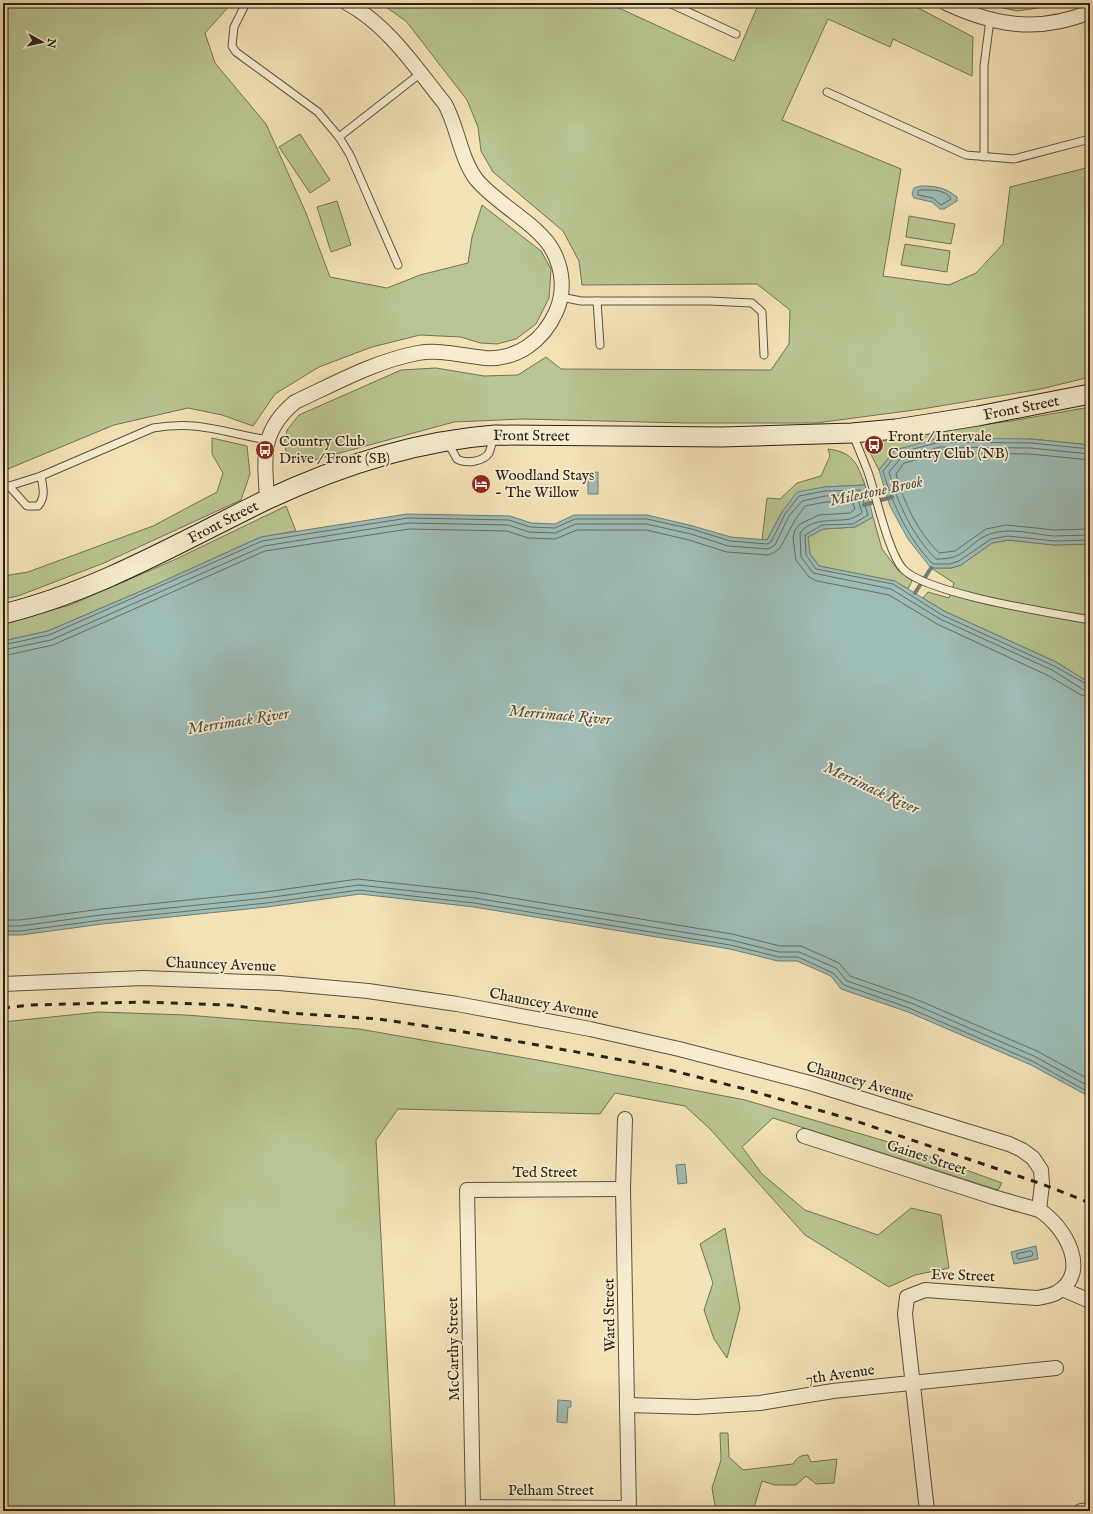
<svg xmlns="http://www.w3.org/2000/svg" width="1093" height="1514" font-family="'IM FELL English',serif">
	<style>
		.green { fill: #b8c491; stroke: #727354 }
		.water { fill: #9ebcb6; stroke: #707e76 }
		.lines { fill: none; stroke-linecap: round; stroke-linejoin: round }
		.shore { stroke: #646f66; stroke-width: 1 }
		.stream { stroke: #707e76; stroke-width: 4 }
		.lane-casing { stroke: #5d523f; stroke-width: 9 }
		.street-casing { stroke: #5d523f; stroke-width: 16 }
		.secondary-casing { stroke: #2b2217; stroke-width: 21 }
		.lane { stroke: #f7ecd0; stroke-width: 7 }
		.street { stroke: #f7ecd0; stroke-width: 14 }
		.secondary { stroke: #f7ecd0; stroke-width: 19 }
		.rail { stroke: #2b2217; stroke-width: 3; stroke-dasharray: 7 7; stroke-linecap: butt }
		.labels { text-anchor: middle; stroke-width: 3.5; stroke-linejoin: round; paint-order: stroke }
		.street-label { font-size: 15px; fill: #2b2217; stroke: #f7ecd0 }
		.poi-label { font-size: 15px; fill: #2b2217; stroke: #f7ecd0; text-anchor: start }
		.water-label { font-size: 16px; font-style: italic; fill: #4e5047; stroke: #f7ecd0 }
	</style>
	<rect width="100%" height="100%" fill="#f3e2b6"/>
	<filter id="stains"><feTurbulence type="fractalNoise" baseFrequency=".005" numOctaves="4"/><feColorMatrix values="0 0 0 0 .2 0 0 0 0 .09 0 0 0 0 .02 0 0 0 .5 -.17"/></filter>
	<radialGradient id="worn" r=".72"><stop offset=".6" stop-color="#630" stop-opacity="0"/><stop offset="1" stop-color="#630" stop-opacity=".3"/></radialGradient>
	<!-- green -->
	<g class="green">
		<path d="M 3,3 L 232,3 L 205,33 L 215,63 L 266,124 L 306,213 L 330,277 L 387,288 L 420,275 L 468,263 L 472,237 L 482,205 L 541,251 L 551,269 L 549,298 L 536,324 L 516,339 L 497,344 L 480,343 L 461,337 L 420,335 L 372,347 L 319,367 L 275,394 L 253,426 L 222,415 L 188,408 L 114,425 L 3,471 Z"/>
		<path d="M 380,3 L 608,3 L 734,61 L 759,3 L 909,3 L 973,37 L 972,76 L 893,39 L 890,47 L 828,19 L 782,120 L 901,169 L 883,276 L 949,285 L 976,273 L 1003,244 L 1010,187 L 1090,167 L 1090,377 L 1041,389 L 922,409 L 816,423 L 685,423 L 523,419 L 454,422 L 303,463 L 288,457 L 284,444 L 287,430 L 299,415 L 401,370 L 436,368 L 484,376 L 518,375 L 546,357 L 561,369 L 771,370 L 789,344 L 790,310 L 757,284 L 582,285 L 579,261 L 563,231 L 493,172 L 481,151 L 478,127 L 467,100 L 406,21 Z"/>
		<path d="M 981,3 L 1072,3 L 1017,11 Z"/>
		<path d="M 300,134 L 330,180 L 310,193 L 279,147 Z"/>
		<path d="M 337,201 L 351,245 L 331,252 L 317,207 Z"/>
		<path d="M 909,216 L 955,224 L 951,244 L 906,237 Z"/>
		<path d="M 905,244 L 950,251 L 947,272 L 901,265 Z"/>
		<path d="M 1090,407 L 1090,445 L 1031,439 L 895,450 L 879,470 L 867,447 L 868,440 L 1011,421 Z"/>
		<path d="M 212,438 L 247,446 L 250,474 L 241,500 L 104,563 L 18,596 L 3,599 L 3,576 L 28,572 L 153,526 L 217,492 L 223,473 L 212,454 Z"/>
		<path d="M 828,449 C 853,452 857,463 865,485 L 824,487 L 782,512 L 767,540 L 762,540 L 767,498 L 780,499 L 797,483 L 821,476 L 830,456 Z"/>
		<path d="M 286,506 L 296,531 L 261,537 L 155,585 L 48,631 L 3,641 L 3,624 L 70,605 L 174,560 Z"/>
		<path d="M 873,517 L 882,549 L 898,570 L 912,581 L 908,589 L 894,581 L 819,566 L 810,554 L 808,537 L 823,529 L 855,527 Z"/>
		<path d="M 1008,540 L 1054,545 L 1090,544 L 1090,683 L 1056,662 L 944,611 L 923,598 L 928,592 L 949,598 L 954,583 L 931,568 L 951,568 L 961,565 L 992,543 Z"/>
		<path d="M 99,1012 L 186,1015 L 359,1029 L 543,1061 L 745,1100 L 892,1143 L 1002,1183 L 998,1190 L 773,1118 L 742,1147 L 762,1174 L 805,1210 L 878,1235 L 911,1208 L 941,1215 L 949,1268 L 915,1275 L 889,1287 L 805,1235 L 710,1129 L 685,1106 L 615,1093 L 600,1114 L 398,1109 L 376,1140 L 395,1511 L 3,1511 L 3,1022 Z"/>
		<path d="M 725,1228 L 740,1308 L 727,1358 L 714,1339 L 704,1310 L 713,1283 L 700,1244 Z"/>
		<path d="M 720,1433 L 728,1433 L 729,1457 L 743,1470 L 793,1464 C 797,1458 800,1455 808,1455 L 811,1462 L 837,1459 L 834,1483 L 816,1484 L 806,1476 L 796,1485 L 775,1485 L 762,1481 L 753,1511 L 716,1511 L 712,1488 L 721,1460 Z"/>
	</g>
	<!-- water -->
	<g class="water">
		<path d="M 920,186 C 935,186 945,187 957,197 L 957,201 L 944,209 L 940,209 L 932,202 L 914,198 L 912,194 L 914,188 Z"/>
		<path d="M 939,438 L 1031,439 L 1090,445 L 1090,544 L 1054,545 L 1008,540 L 992,543 L 961,565 L 951,568 L 931,568 L 908,539 L 890,506 L 879,470 L 895,450 Z"/>
		<path d="M 598,472 L 598,494 L 588,494 L 588,473 Z"/>
		<path d="M 865,485 L 873,517 L 855,527 L 823,529 L 808,537 L 810,554 L 819,566 L 895,581 L 944,611 L 1056,662 L 1090,683 L 1090,1097 L 1031,1065 L 908,1012 L 841,989 L 831,976 L 797,961 L 778,961 L 730,949 L 474,907 L 360,894 L 267,907 L 102,924 L 21,935 L 3,935 L 3,641 L 48,631 L 155,585 L 261,537 L 407,514 L 510,516 L 531,523 L 555,524 L 574,515 L 647,515 L 693,526 L 731,537 L 767,540 L 782,512 L 797,492 L 824,487 Z"/>
		<path d="M 685,1164 L 687,1183 L 678,1184 L 676,1165 Z"/>
		<path d="M 1036,1246 L 1038,1259 L 1014,1264 L 1011,1252 Z"/>
		<path d="M 558,1400 L 571,1401 L 571,1407 L 568,1407 L 567,1423 L 557,1422 Z"/>
	</g>
	<g class="lines">
		<!-- shore -->
		<g class="shore">
			<path d="M 921,190 C 931,190 946,189 951,199 L 941,205 L 933,198 L 918,195 L 918,191 Z"/>
			<path d="M 1090,449 L 1031,443 L 940,442 L 898,453 L 883,471 C 893,505 908,539 933,564 L 950,564 L 959,561 L 991,539 L 1008,536 L 1054,541 L 1090,540"/>
			<path d="M 1090,454 L 1030,448 L 940,447 L 901,458 L 889,472 C 898,504 912,535 936,559 C 967,560 966,543 990,534 C 1010,527 1033,534 1053,536 C 1065,536 1078,535 1090,535"/>
			<path d="M 1090,460 L 1030,454 L 941,453 L 904,463 L 896,474 C 904,503 917,531 939,553 L 955,551 L 986,529 L 1006,525 L 1055,530 L 1090,529"/>
			<path d="M 3,645 L 49,635 L 262,541 L 408,518 L 509,520 L 530,527 L 555,528 L 575,519 L 647,519 L 692,529 L 730,541 L 767,544 L 771,542 L 785,514 L 799,496 L 825,491 L 860,490 L 868,515 L 853,524 L 822,525 L 805,535 L 806,555 L 816,569 L 893,584 L 942,615 L 1054,666 L 1090,686"/>
			<path d="M 3,650 L 51,640 L 264,546 L 408,523 L 508,525 L 529,532 L 555,533 L 576,524 L 646,524 L 691,534 L 728,546 L 768,549 L 775,545 L 789,516 L 802,501 L 825,496 L 857,495 L 862,513 C 858,515 854,518 850,519 C 834,522 812,517 800,533 L 801,557 L 813,573 L 891,589 L 940,619 L 1052,670 L 1084,690 L 1090,691"/>
			<path d="M 3,656 L 53,645 L 265,551 L 409,529 L 507,531 L 528,538 L 555,539 L 577,530 L 646,530 L 689,540 L 727,552 L 768,555 L 775,552 L 780,548 L 795,520 L 805,506 L 826,502 L 852,501 L 855,509 L 850,513 L 819,515 L 800,524 L 795,530 L 793,538 L 796,560 L 809,577 L 817,581 L 889,595 L 937,624 L 1049,676 L 1081,695 L 1090,697"/>
			<path d="M 3,920 L 20,920 L 101,909 L 265,892 L 358,879 L 476,892 L 732,934 L 780,946 L 801,946 L 839,963 L 850,976 L 913,998 L 1037,1051 L 1090,1080"/>
			<path d="M 3,926 L 20,926 L 101,915 L 266,898 L 359,885 L 475,898 L 731,940 L 779,952 L 799,952 L 836,968 L 847,981 L 911,1003 L 1034,1056 L 1090,1087"/>
			<path d="M 3,931 L 20,931 L 102,920 L 267,903 L 359,890 L 474,903 L 730,945 L 779,957 L 798,957 L 833,973 L 844,985 L 909,1008 L 1032,1061 L 1090,1093"/>
			<path d="M 1031,1251 L 1033,1253 L 1032,1256 L 1019,1259 L 1017,1258 L 1017,1254 Z"/>
		</g>
		<!-- stream -->
		<g class="stream">
			<path d="M 864,505 L 892,497"/>
			<path d="M 915,593 L 931,568"/>
		</g>
		<!-- lane casing -->
		<g class="lane-casing">
			<g id="lane">
				<path d="M 246,3 L 234,27 L 232,46 L 236,52 L 318,112 L 339,137 L 350,155 L 398,265"/>
				<path d="M 669,3 L 736,34"/>
				<path d="M 827,92 L 966,155 L 1014,159 L 1090,139"/>
				<path d="M 339,137 L 421,73"/>
				<path d="M 984,157 L 984,66 L 990,20"/>
				<path d="M 561,297 L 581,301 L 709,301 L 752,303 L 762,312 L 764,355"/>
				<path d="M 597,301 L 600,345"/>
				<path d="M 853,435 C 858,447 863,459 868,472 C 876,495 888,552 903,569 C 927,594 1052,613 1090,620"/>
				<path d="M 448,443 L 457,459 C 466,464 483,462 489,453 C 491,448 492,442 494,437"/>
				<path d="M 9,486 L 27,506 L 38,506 C 46,497 43,487 41,476"/>
				<path d="M 3,488 L 41,476 L 153,428 C 200,420 224,433 268,440"/>
			</g>
		</g>
		<!-- street casing -->
		<g class="street-casing">
			<g id="street">
				<path d="M 946,3 C 995,26 1038,33 1090,12"/>
				<path d="M 267,500 C 265,458 259,432 295,402 C 334,384 375,361 418,353 C 440,349 463,356 485,358 C 517,360 543,341 556,312 C 565,292 563,270 553,251 C 540,225 496,204 476,179 C 460,157 458,128 445,104 C 416,68 388,25 347,3"/>
				<path d="M 3,984 L 143,978 L 279,983 L 368,991 L 457,1004 L 590,1029 L 679,1049 L 810,1083 L 1009,1144 L 1022,1150 L 1033,1158 L 1041,1170 L 1042,1184 L 1039,1210 C 1065,1226 1092,1273 1056,1293 C 1050,1296 1043,1297 1037,1298 L 925,1290 L 907,1297 L 905,1314 L 927,1511"/>
				<path d="M 625,1119 L 623,1189 L 629,1511"/>
				<path d="M 804,1136 L 993,1197 L 1039,1210"/>
				<path d="M 623,1189 L 467,1190 L 473,1507 L 629,1508"/>
				<path d="M 1062,1289 L 1090,1301"/>
				<path d="M 628,1405 L 696,1407 L 760,1403 L 833,1391 L 1056,1368"/>
				<path d="M 1081,1511 L 1090,1510"/>
			</g>
		</g>
		<!-- secondary casing -->
		<g class="secondary-casing">
			<g id="secondary">
				<path id="s1" d="M 3,614 C 97,591 180,542 266,500 C 339,466 414,441 495,435 L 722,437 L 852,433 L 896,429 L 978,416 L 1090,394"/>
			</g>
		</g>
		<!-- lane -->
		<use href="#lane" class="lane"/>
		<!-- street -->
		<use href="#street" class="street"/>
		<!-- secondary -->
		<use href="#secondary" class="secondary"/>
		<!-- rail -->
		<path class="rail" d="M 3,1008 L 31,1005 L 144,1002 L 230,1005 L 289,1013 L 379,1019 L 464,1032 L 650,1065 L 741,1088 L 850,1119 L 1042,1184 L 1090,1203"/>
	</g>
	<!-- icons -->
	<defs>
		<g id="bus-disc" transform="scale(1)"><circle r="9.5" fill="#8f2418" stroke="#f7ecd0"/><path d="M-5-6H5V4H4V6H2V4H-2V6H-4V4H-5ZM-3.5-4V0h7V-4ZM-3.5 1.2v1.5H-2V1.2ZM2 1.2v1.5H3.5V1.2Z" fill="#fff"/></g>
		<g id="hotel-disc" transform="scale(1)"><circle r="9.5" fill="#8f2418" stroke="#f7ecd0"/><path d="M-6-4.5h1.5V1H6V5H4.5V3h-9V5H-6ZM-4 0a1.8 1.8 0 1 1 3.6 0ZM.5 0V-2.5h3Q6-2.5 6 0Z" fill="#fff"/></g>
	</defs>
	<g fill-rule="evenodd">
		<use href="#bus-disc" x="874" y="445"/>
		<use href="#bus-disc" x="265" y="450"/>
		<use href="#hotel-disc" x="481" y="484"/>
	</g>
	<g class="labels">
		<!-- street labels -->
		<g class="street-label">
			<text dy="5" stroke="none"><textPath href="#s1" startOffset="1055">Front Street</textPath></text>
			<text dy="5" stroke="none"><textPath href="#s1" startOffset="563">Front Street</textPath></text>
			<text dy="5" stroke="none"><textPath href="#s1" startOffset="239">Front Street</textPath></text>
			<text transform="translate(221 964) rotate(2)" y="5">Chauncey Avenue</text>
			<text transform="translate(544 1003) rotate(11)" y="5">Chauncey Avenue</text>
			<text transform="translate(860 1081) rotate(16)" y="5">Chauncey Avenue</text>
			<text transform="translate(927 1157) rotate(18)" y="5">Gaines Street</text>
			<text x="545" y="1177">Ted Street</text>
			<text transform="translate(963 1275) rotate(2)" y="5">Eve Street</text>
			<text transform="translate(609 1315) rotate(-91)" y="5">Ward Street</text>
			<text transform="translate(453 1349) rotate(-91)" y="5">McCarthy Street</text>
			<text transform="translate(840 1374) rotate(-8)" y="5">7th Avenue</text>
			<text x="551" y="1495">Pelham Street</text>
		</g>
		<!-- poi labels -->
		<g class="poi-label">
			<text x="888" y="441">Front / Intervale<tspan x="888" dy="17">Country Club (NB)</tspan></text>
			<text x="279" y="446">Country Club<tspan x="279" dy="17">Drive / Front (SB)</tspan></text>
			<text x="495" y="480">Woodland Stays<tspan x="495" dy="17">- The Willow</tspan></text>
		</g>
		<!-- water labels -->
		<g class="water-label">
			<text transform="translate(876 490) rotate(-12)" y="6">Milestone Brook</text>
			<text transform="translate(560 714) rotate(5)" y="6">Merrimack River</text>
			<text transform="translate(238 720) rotate(-9)" y="6">Merrimack River</text>
			<text transform="translate(872 787) rotate(25)" y="6">Merrimack River</text>
		</g>
	</g>
	<!-- margin -->
	<rect width="1093" height="1514" fill="none" stroke="#f3e2b6" stroke-width="16"/>
	<rect x="4" y="4" width="1085" height="1506" fill="none" stroke="#2b2217" stroke-width="2"/>
	<rect x="8" y="8" width="1077" height="1498" fill="none" stroke="#2b2217"/>
	<!-- north arrow -->
	<g transform="translate(42 42) rotate(98)" stroke="#f7ecd0" stroke-width="3" paint-order="stroke">
	<path d="M0-3L7 15L0 10L-7 15Z" fill="#2b2217"/>
	<text y="-6" font-size="11" font-weight="bold" text-anchor="middle" fill="#2b2217">N</text>
	</g>
	<rect width="100%" height="100%" filter="url(#stains)"/>
	<rect width="100%" height="100%" fill="url(#worn)"/>
</svg>
